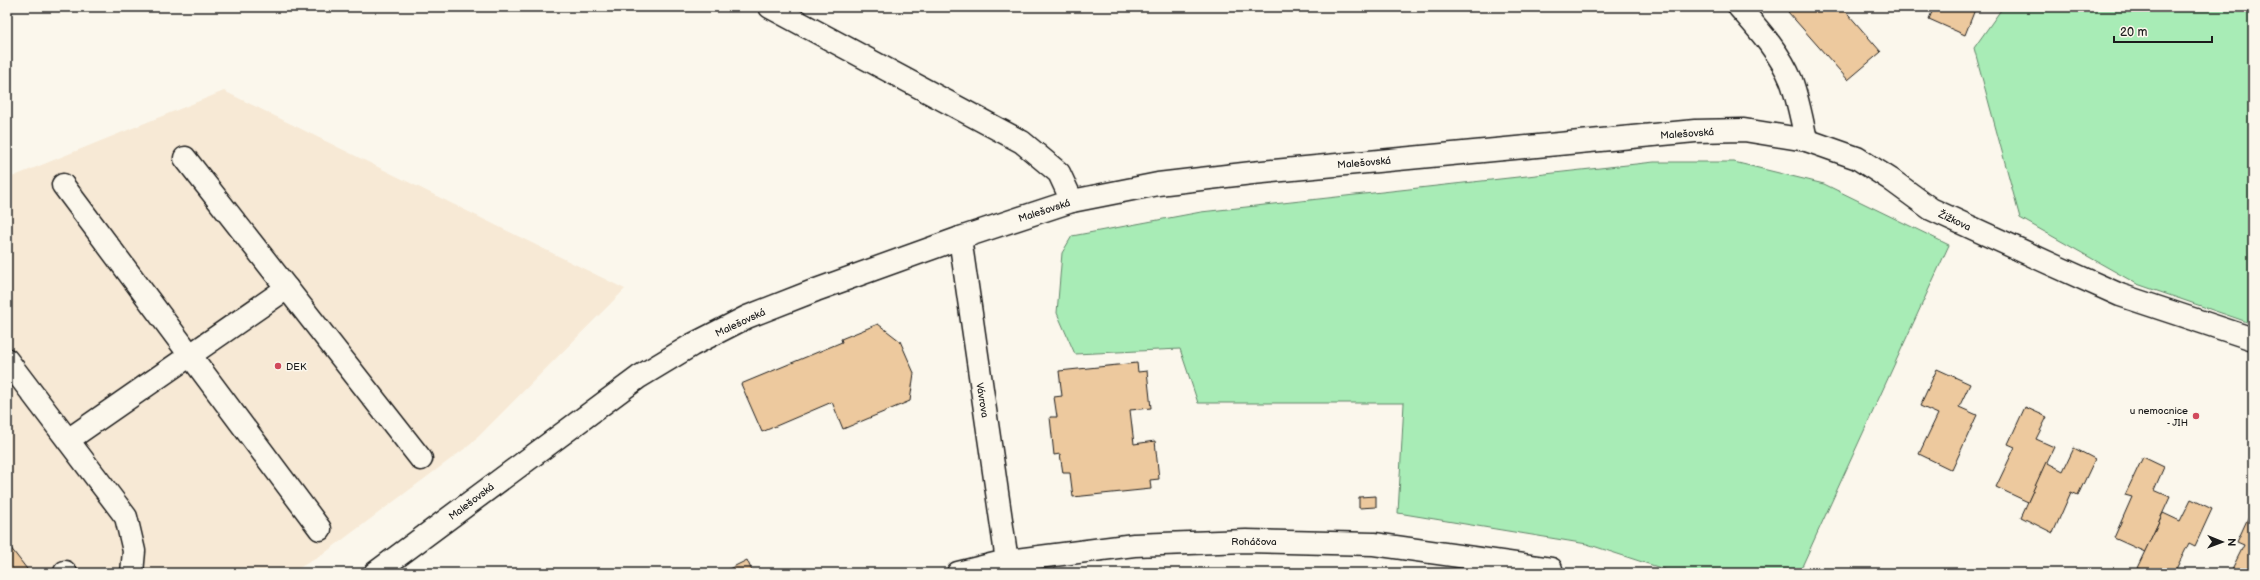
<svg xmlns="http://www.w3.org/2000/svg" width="2260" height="580" font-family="'Balsamiq Sans',sans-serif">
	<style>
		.built { fill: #f7e9d5 }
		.green { fill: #a8ecb6; stroke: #628469 }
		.building { fill: #edc99e; stroke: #1c1c1c }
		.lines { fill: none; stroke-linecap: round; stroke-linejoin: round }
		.minor-casing { stroke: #1c1c1c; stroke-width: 25 }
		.minor { stroke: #fbf7ec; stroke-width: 22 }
		.poi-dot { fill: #d1495b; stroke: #fbf7ec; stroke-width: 1.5 }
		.labels { text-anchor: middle; stroke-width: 3; stroke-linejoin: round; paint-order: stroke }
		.street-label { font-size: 10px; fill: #1c1c1c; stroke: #fbf7ec }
		.poi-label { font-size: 10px; fill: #1c1c1c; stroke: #fbf7ec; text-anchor: start }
	</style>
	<rect width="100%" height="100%" fill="#fbf7ec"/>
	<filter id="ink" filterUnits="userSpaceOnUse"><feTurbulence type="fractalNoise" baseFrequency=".025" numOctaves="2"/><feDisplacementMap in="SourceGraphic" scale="8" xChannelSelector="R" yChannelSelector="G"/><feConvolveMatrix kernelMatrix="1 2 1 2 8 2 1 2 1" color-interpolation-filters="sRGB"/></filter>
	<g filter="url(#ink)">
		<!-- built -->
		<path class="built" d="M 224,91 L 625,289 L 471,444 L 322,555 L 290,573 L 7,573 L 7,179 Z"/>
		<!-- green -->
		<g class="green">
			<path d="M 2003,7 L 2253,7 L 2253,324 L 2137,284 L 2020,218 L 1974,48 Z"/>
			<path d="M 1654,162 L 1734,162 L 1824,184 L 1949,245 L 1799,573 L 1676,573 L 1587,544 L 1398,513 L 1404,403 L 1198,403 L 1180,349 L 1075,354 L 1057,313 L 1062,253 L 1072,236 L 1201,212 Z"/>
		</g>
		<!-- building -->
		<g class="building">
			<path d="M 1794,7 L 1842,7 L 1881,52 L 1848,80 L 1788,12 Z"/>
			<path d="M 1934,7 L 1976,7 L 1965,35 L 1929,19 Z"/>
			<path d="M 878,324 L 900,341 L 914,373 L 910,401 L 843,429 L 832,402 L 762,432 L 741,384 L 842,342 L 841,339 Z"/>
			<path d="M 1137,363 L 1138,372 L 1147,371 L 1151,408 L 1130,410 L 1134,444 L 1155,441 L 1159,479 L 1150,480 L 1151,489 L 1073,497 L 1070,473 L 1063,473 L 1060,454 L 1054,455 L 1050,417 L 1057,417 L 1054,397 L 1062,396 L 1059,371 Z"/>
			<path d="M 1937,369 L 1970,384 L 1959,407 L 1977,415 L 1952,470 L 1919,454 L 1938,414 L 1920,406 Z"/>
			<path d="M 2025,407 L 2047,417 L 2036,439 L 2054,447 L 2028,502 L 1996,487 L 2015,447 L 2008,444 Z"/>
			<path d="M 2074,448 L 2095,459 L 2078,495 L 2071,492 L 2053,533 L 2021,517 L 2046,462 L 2063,471 Z"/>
			<path d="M 2143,457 L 2164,467 L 2154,490 L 2170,497 L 2145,552 L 2114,538 L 2132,497 L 2125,495 Z"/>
			<path d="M 1376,496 L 1376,507 L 1359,508 L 1359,497 Z"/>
			<path d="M 2191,499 L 2212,509 L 2195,546 L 2189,543 L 2174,573 L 2149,573 L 2137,568 L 2163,513 L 2180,521 Z"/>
			<path d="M 2253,507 L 2253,573 L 2230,573 L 2244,545 L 2237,542 Z"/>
			<path d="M 7,543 L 30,573 L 7,573 Z"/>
			<path d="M 747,560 L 753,573 L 721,573 Z"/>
		</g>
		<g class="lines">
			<!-- minor casing -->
			<g class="minor-casing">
				<g id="minor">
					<path d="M 770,7 L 1022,142 L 1059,173 L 1072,201"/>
					<path d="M 1739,7 C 1758,29 1780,53 1791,80 C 1798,99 1802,120 1806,140"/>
					<path d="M 185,158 L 421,459"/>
					<path d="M 63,185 L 320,529"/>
					<path d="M 960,238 L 1007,561"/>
					<path d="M 7,360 L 126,517 L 134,551 L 132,573"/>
					<path d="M 68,440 L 287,288"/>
					<path d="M 65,572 L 66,573"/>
					<path d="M 375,573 L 639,377 L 692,345 L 747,317 L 816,290 L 960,238 L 1072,201 L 1158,184 L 1252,173 L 1695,131 L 1744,130 L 1806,140 L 1857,158 L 1890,179 L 1931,209 L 2053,265 L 2120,295 L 2253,339"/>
					<path d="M 958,573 L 1007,561 L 1134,545 L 1246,541 L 1374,544 L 1551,569 L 1552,573"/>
				</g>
			</g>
			<!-- minor -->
			<use href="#minor" class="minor"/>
		</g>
	</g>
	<!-- markers -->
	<g class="poi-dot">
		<circle cx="278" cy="366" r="4"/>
		<circle cx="2196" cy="416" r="4"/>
	</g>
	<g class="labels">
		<!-- street labels -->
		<g class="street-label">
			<text transform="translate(1687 133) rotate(-4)" y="4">Malešovská</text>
			<text transform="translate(1364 162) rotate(-5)" y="4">Malešovská</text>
			<text transform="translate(1044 210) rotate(-18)" y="4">Malešovská</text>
			<text transform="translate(1955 220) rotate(25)" y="4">Žižkova</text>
			<text transform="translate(740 322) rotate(-25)" y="4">Malešovská</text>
			<text transform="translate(983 400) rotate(81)" y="4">Vávrova</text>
			<text transform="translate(471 501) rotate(-37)" y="4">Malešovská</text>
			<text x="1254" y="545">Roháčova</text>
		</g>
		<!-- poi labels -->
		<g class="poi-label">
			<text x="286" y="370">DEK</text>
			<text x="2188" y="414" text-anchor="end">u nemocnice<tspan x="2188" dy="12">- JIH</tspan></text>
		</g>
	</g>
	<!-- margin -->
	<rect width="2260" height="580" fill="none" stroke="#fbf7ec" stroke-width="24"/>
	<rect x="12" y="12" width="2236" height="556" fill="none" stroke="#1c1c1c" stroke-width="1.5" filter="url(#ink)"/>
	<!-- north arrow -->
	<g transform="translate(2222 542) rotate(91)" stroke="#fbf7ec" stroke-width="3" paint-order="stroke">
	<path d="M0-3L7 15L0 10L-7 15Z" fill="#1c1c1c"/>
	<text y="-6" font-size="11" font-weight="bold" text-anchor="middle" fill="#1c1c1c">N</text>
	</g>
	<!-- scale -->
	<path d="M2114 36v6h98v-6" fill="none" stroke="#1c1c1c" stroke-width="2"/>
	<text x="2120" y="36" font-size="12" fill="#1c1c1c" stroke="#fbf7ec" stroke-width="3" paint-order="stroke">20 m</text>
</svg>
